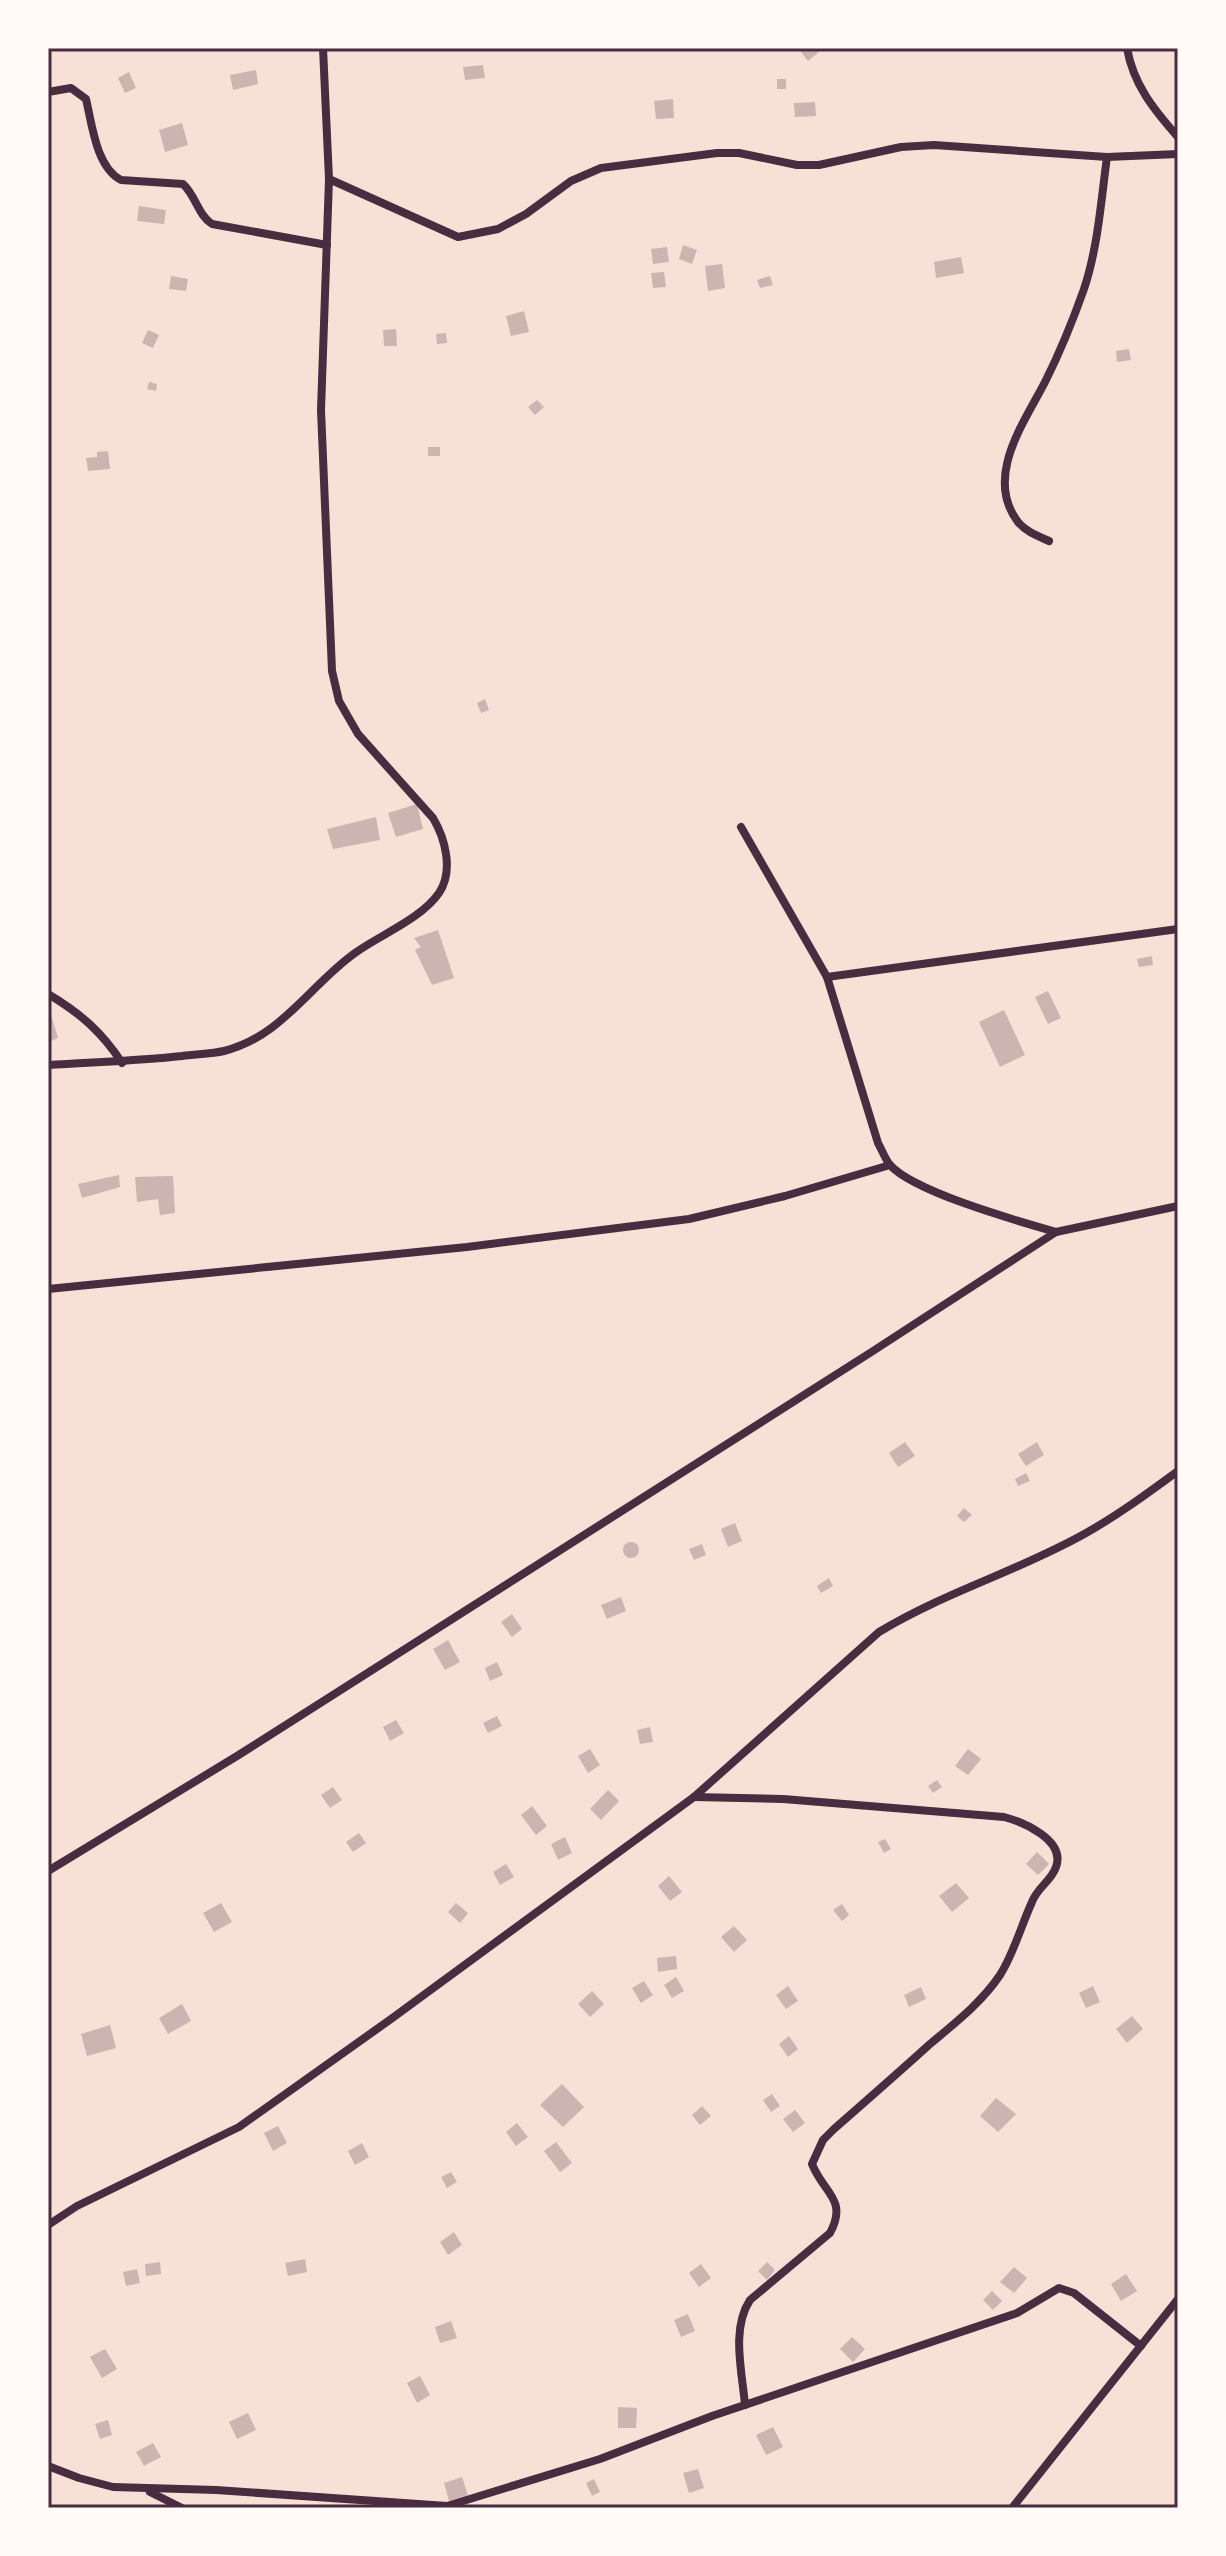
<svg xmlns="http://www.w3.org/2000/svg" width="1226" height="2556" font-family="'Golos Text',sans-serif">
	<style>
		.building { fill: #ccb4b1 }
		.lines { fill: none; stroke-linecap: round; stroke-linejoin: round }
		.minor { stroke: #4a2c40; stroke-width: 8 }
		.neatline { fill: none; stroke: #4a2c40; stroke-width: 3 }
	</style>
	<rect width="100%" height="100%" fill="#f7e1d7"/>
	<!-- building -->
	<g class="building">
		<path d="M 798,48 L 815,48 L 819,52 L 808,61 Z"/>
		<path d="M 483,65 L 485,78 L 465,80 L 463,67 Z"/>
		<path d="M 256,70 L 258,84 L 233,90 L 230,75 Z"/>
		<path d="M 129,72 L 136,88 L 125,93 L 118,78 Z"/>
		<rect x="777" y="79" width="9" height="10"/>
		<path d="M 673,99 L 674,118 L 656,119 L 654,101 Z"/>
		<path d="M 815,102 L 816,116 L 795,117 L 794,103 Z"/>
		<path d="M 182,123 L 188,145 L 165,152 L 159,130 Z"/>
		<path d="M 139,206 L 166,210 L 164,224 L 137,221 Z"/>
		<path d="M 683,245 L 697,250 L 692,264 L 679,259 Z"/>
		<path d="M 667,247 L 669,262 L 653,264 L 651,249 Z"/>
		<path d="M 961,257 L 964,273 L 936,278 L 934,262 Z"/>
		<path d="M 722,264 L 725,288 L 708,291 L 705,266 Z"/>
		<path d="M 664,272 L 666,287 L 653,288 L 651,273 Z"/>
		<path d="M 171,276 L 188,279 L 186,291 L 169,289 Z"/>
		<path d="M 770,276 L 773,285 L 760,288 L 757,280 Z"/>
		<path d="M 524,311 L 529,332 L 511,336 L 506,316 Z"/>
		<path d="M 396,329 L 397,346 L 384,346 L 383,330 Z"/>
		<path d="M 148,330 L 159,335 L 153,348 L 142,343 Z"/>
		<path d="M 446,333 L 447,343 L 437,344 L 436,334 Z"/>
		<path d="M 1129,349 L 1131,360 L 1117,362 L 1116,351 Z"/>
		<path d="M 149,382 L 157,384 L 156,391 L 147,389 Z"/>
		<path d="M 537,400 L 544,407 L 535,415 L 528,407 Z"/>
		<rect x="428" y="447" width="12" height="9"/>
		<path d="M 108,451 L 110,469 L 88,471 L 86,458 L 97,457 L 97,452 Z"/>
		<path d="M 485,699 L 489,710 L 481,713 L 477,703 Z"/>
		<path d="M 417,804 L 423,829 L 396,837 L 388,813 Z"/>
		<path d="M 376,817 L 380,840 L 333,849 L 327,829 Z"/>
		<path d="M 438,930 L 454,978 L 432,985 L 415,950 L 421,947 L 414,938 Z"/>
		<path d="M 1152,956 L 1153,965 L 1139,967 L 1137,959 Z"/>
		<path d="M 1048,991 L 1061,1018 L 1048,1024 L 1035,997 Z"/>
		<path d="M 49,1008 L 58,1038 L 48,1042 L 48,1009 Z"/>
		<path d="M 1004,1010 L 1025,1055 L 1000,1067 L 979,1022 Z"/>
		<path d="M 119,1175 L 120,1187 L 82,1198 L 78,1184 Z"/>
		<path d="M 173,1176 L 175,1213 L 160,1215 L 158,1199 L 137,1202 L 135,1177 Z"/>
		<path d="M 905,1442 L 915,1456 L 898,1467 L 889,1453 Z"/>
		<path d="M 1037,1442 L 1044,1455 L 1026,1466 L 1018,1454 Z"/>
		<path d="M 1026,1473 L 1030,1481 L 1018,1486 L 1015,1479 Z"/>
		<path d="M 964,1508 L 972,1515 L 964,1522 L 957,1516 Z"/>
		<path d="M 735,1523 L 742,1541 L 728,1547 L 721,1529 Z"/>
		<circle cx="631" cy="1550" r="8"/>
		<path d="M 702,1544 L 706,1555 L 694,1560 L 689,1549 Z"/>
		<path d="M 829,1578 L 833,1586 L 821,1593 L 817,1586 Z"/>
		<path d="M 621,1597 L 626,1611 L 607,1619 L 601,1605 Z"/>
		<path d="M 512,1614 L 522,1629 L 512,1637 L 501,1622 Z"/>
		<path d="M 448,1640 L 460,1662 L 445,1670 L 433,1649 Z"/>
		<path d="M 497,1662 L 503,1675 L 490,1681 L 485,1668 Z"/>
		<path d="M 497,1716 L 502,1726 L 488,1733 L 483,1723 Z"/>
		<path d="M 396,1720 L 404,1733 L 390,1741 L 383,1727 Z"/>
		<path d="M 650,1727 L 653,1742 L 640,1744 L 637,1730 Z"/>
		<path d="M 590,1749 L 600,1765 L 588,1773 L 578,1756 Z"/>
		<path d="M 968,1749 L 981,1759 L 968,1775 L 955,1766 Z"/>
		<path d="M 937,1780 L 942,1787 L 933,1793 L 928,1786 Z"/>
		<path d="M 333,1787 L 342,1800 L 330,1808 L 321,1795 Z"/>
		<path d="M 608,1790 L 619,1801 L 601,1820 L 590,1809 Z"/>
		<path d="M 532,1806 L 547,1826 L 536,1835 L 521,1815 Z"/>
		<path d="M 359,1833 L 366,1843 L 353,1852 L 346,1842 Z"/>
		<path d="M 565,1837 L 572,1853 L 558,1860 L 551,1844 Z"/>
		<path d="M 885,1839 L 891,1849 L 884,1853 L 878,1842 Z"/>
		<path d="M 1037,1852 L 1049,1864 L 1038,1875 L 1026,1864 Z"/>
		<path d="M 506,1864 L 514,1877 L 500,1885 L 493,1872 Z"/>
		<path d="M 669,1876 L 682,1892 L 670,1901 L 658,1886 Z"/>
		<path d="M 956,1883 L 969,1898 L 952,1912 L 939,1896 Z"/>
		<path d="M 221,1903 L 232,1922 L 214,1932 L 203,1913 Z"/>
		<path d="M 456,1903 L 468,1913 L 460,1923 L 448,1912 Z"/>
		<path d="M 842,1904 L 849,1915 L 842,1921 L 833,1910 Z"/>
		<path d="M 734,1926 L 747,1940 L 734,1952 L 721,1937 Z"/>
		<path d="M 676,1956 L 677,1969 L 658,1972 L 657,1958 Z"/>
		<path d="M 676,1977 L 684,1991 L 672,1998 L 664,1985 Z"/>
		<path d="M 644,1981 L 653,1995 L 641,2003 L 632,1988 Z"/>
		<path d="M 788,1986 L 798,2001 L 786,2009 L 776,1995 Z"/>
		<path d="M 1093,1986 L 1100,2002 L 1086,2008 L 1079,1993 Z"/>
		<path d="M 921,1987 L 926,1999 L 909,2007 L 904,1995 Z"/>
		<path d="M 592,1991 L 604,2004 L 590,2017 L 578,2004 Z"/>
		<path d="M 182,2004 L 191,2021 L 168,2034 L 159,2018 Z"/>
		<path d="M 1132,2016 L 1143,2029 L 1127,2043 L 1116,2029 Z"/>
		<path d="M 110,2025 L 116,2048 L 87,2056 L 81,2034 Z"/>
		<path d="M 789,2036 L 798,2049 L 788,2057 L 779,2044 Z"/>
		<path d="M 562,2084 L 584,2107 L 563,2127 L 540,2105 Z"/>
		<path d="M 772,2094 L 780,2106 L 771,2112 L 763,2100 Z"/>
		<path d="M 996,2098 L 1016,2114 L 998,2132 L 980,2116 Z"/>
		<path d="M 702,2106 L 711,2116 L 700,2125 L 692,2115 Z"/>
		<path d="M 795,2110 L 805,2123 L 793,2132 L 783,2119 Z"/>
		<path d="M 517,2123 L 528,2137 L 516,2146 L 506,2132 Z"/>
		<path d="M 278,2126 L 287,2143 L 273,2151 L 264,2133 Z"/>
		<path d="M 556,2142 L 572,2163 L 560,2172 L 544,2151 Z"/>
		<path d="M 362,2143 L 369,2157 L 355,2165 L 348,2151 Z"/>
		<path d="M 451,2172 L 457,2182 L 447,2188 L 441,2177 Z"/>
		<path d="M 454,2232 L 462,2245 L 448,2255 L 440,2242 Z"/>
		<path d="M 305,2259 L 307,2272 L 288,2276 L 285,2263 Z"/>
		<path d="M 160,2262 L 161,2274 L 146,2276 L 145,2264 Z"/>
		<path d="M 767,2262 L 775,2270 L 767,2280 L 758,2271 Z"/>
		<path d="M 701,2264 L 711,2278 L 699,2287 L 689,2273 Z"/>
		<path d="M 1014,2267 L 1027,2278 L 1014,2293 L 1000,2282 Z"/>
		<path d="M 137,2269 L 140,2283 L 126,2286 L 123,2272 Z"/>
		<path d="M 1126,2274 L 1137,2291 L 1121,2301 L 1111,2284 Z"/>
		<path d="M 992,2291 L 1002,2301 L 993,2310 L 983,2300 Z"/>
		<path d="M 688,2314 L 695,2331 L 681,2337 L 674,2320 Z"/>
		<path d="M 451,2321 L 457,2338 L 440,2343 L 435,2327 Z"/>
		<path d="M 852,2337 L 865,2349 L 853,2362 L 840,2349 Z"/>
		<path d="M 105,2349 L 117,2369 L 102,2378 L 90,2357 Z"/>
		<path d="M 420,2376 L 430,2395 L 417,2403 L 407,2383 Z"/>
		<path d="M 618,2407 L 637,2408 L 636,2428 L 618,2428 Z"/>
		<path d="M 248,2413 L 256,2430 L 237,2439 L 229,2422 Z"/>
		<path d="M 108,2420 L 112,2435 L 100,2439 L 95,2424 Z"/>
		<path d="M 773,2427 L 783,2447 L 766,2455 L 756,2435 Z"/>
		<path d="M 153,2443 L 161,2457 L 144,2466 L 136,2452 Z"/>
		<path d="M 698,2469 L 704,2488 L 689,2493 L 683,2473 Z"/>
		<path d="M 462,2477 L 468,2495 L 449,2501 L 444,2483 Z"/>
		<path d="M 594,2479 L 600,2492 L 592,2496 L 586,2483 Z"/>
	</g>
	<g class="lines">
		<!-- minor -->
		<g class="minor">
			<path d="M 1127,48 C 1133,84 1154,110 1178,137"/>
			<path d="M 48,92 L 71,88 L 86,99 C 92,124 96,167 121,180 L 183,184 C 196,196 198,215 212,224 L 327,245"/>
			<path d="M 329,179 L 458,237 L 498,229 L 526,214 L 571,181 L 601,168 L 717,153 L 739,153 L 797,165 L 819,165 L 901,147 L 934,145 L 1107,157 L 1178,154"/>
			<path d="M 1049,541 C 1038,536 1025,531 1018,522 C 983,476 1026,420 1046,380 C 1061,350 1073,320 1084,289 C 1098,247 1101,201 1107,157"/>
			<path d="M 741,827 L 827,977 L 878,1143 C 882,1150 885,1159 890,1165 C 914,1192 1018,1221 1056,1232"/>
			<path d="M 827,977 L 1178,929"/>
			<path d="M 48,994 C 80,1013 102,1032 122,1063"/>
			<path d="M 48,1065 C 93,1062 137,1061 182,1056 C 196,1054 211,1054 224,1051 C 281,1037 310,985 355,953 C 380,935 421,919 439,893 C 454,871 445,838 433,818 L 358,734 L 339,701 L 332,671 L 321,410 L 329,179 L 323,48"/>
			<path d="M 48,1289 L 467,1247 L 689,1219 L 785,1196 L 890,1165"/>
			<path d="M 694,1797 L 783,1799 L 1004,1817 C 1023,1822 1066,1840 1056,1867 C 1052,1880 1037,1888 1032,1902 C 1021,1926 1014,1953 1000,1975 C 982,2002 955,2023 930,2044 C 898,2073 866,2101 834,2129 L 823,2140 L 812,2164 C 824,2194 848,2199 830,2233 L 750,2300 C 731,2329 742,2371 745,2405"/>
			<path d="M 48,1871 L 237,1756 L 873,1351 L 1056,1232 L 1178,1206"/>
			<path d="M 48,2225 L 77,2206 L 239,2127 L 391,2019 L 694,1797 L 879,1632 C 945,1592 1019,1571 1086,1533 C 1118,1515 1148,1493 1178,1471"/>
			<path d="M 48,2466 L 79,2478 L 113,2487 L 216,2490 L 447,2506 L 600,2459 L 712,2416 L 1017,2313 L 1059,2288 L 1074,2293 L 1141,2346"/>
			<path d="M 150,2492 L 182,2508"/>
			<path d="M 1012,2508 L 1178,2299"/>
		</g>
	</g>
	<!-- border -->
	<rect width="1226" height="2556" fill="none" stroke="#fffaf5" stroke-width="100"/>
	<rect x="50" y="50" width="1126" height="2456" class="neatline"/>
</svg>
